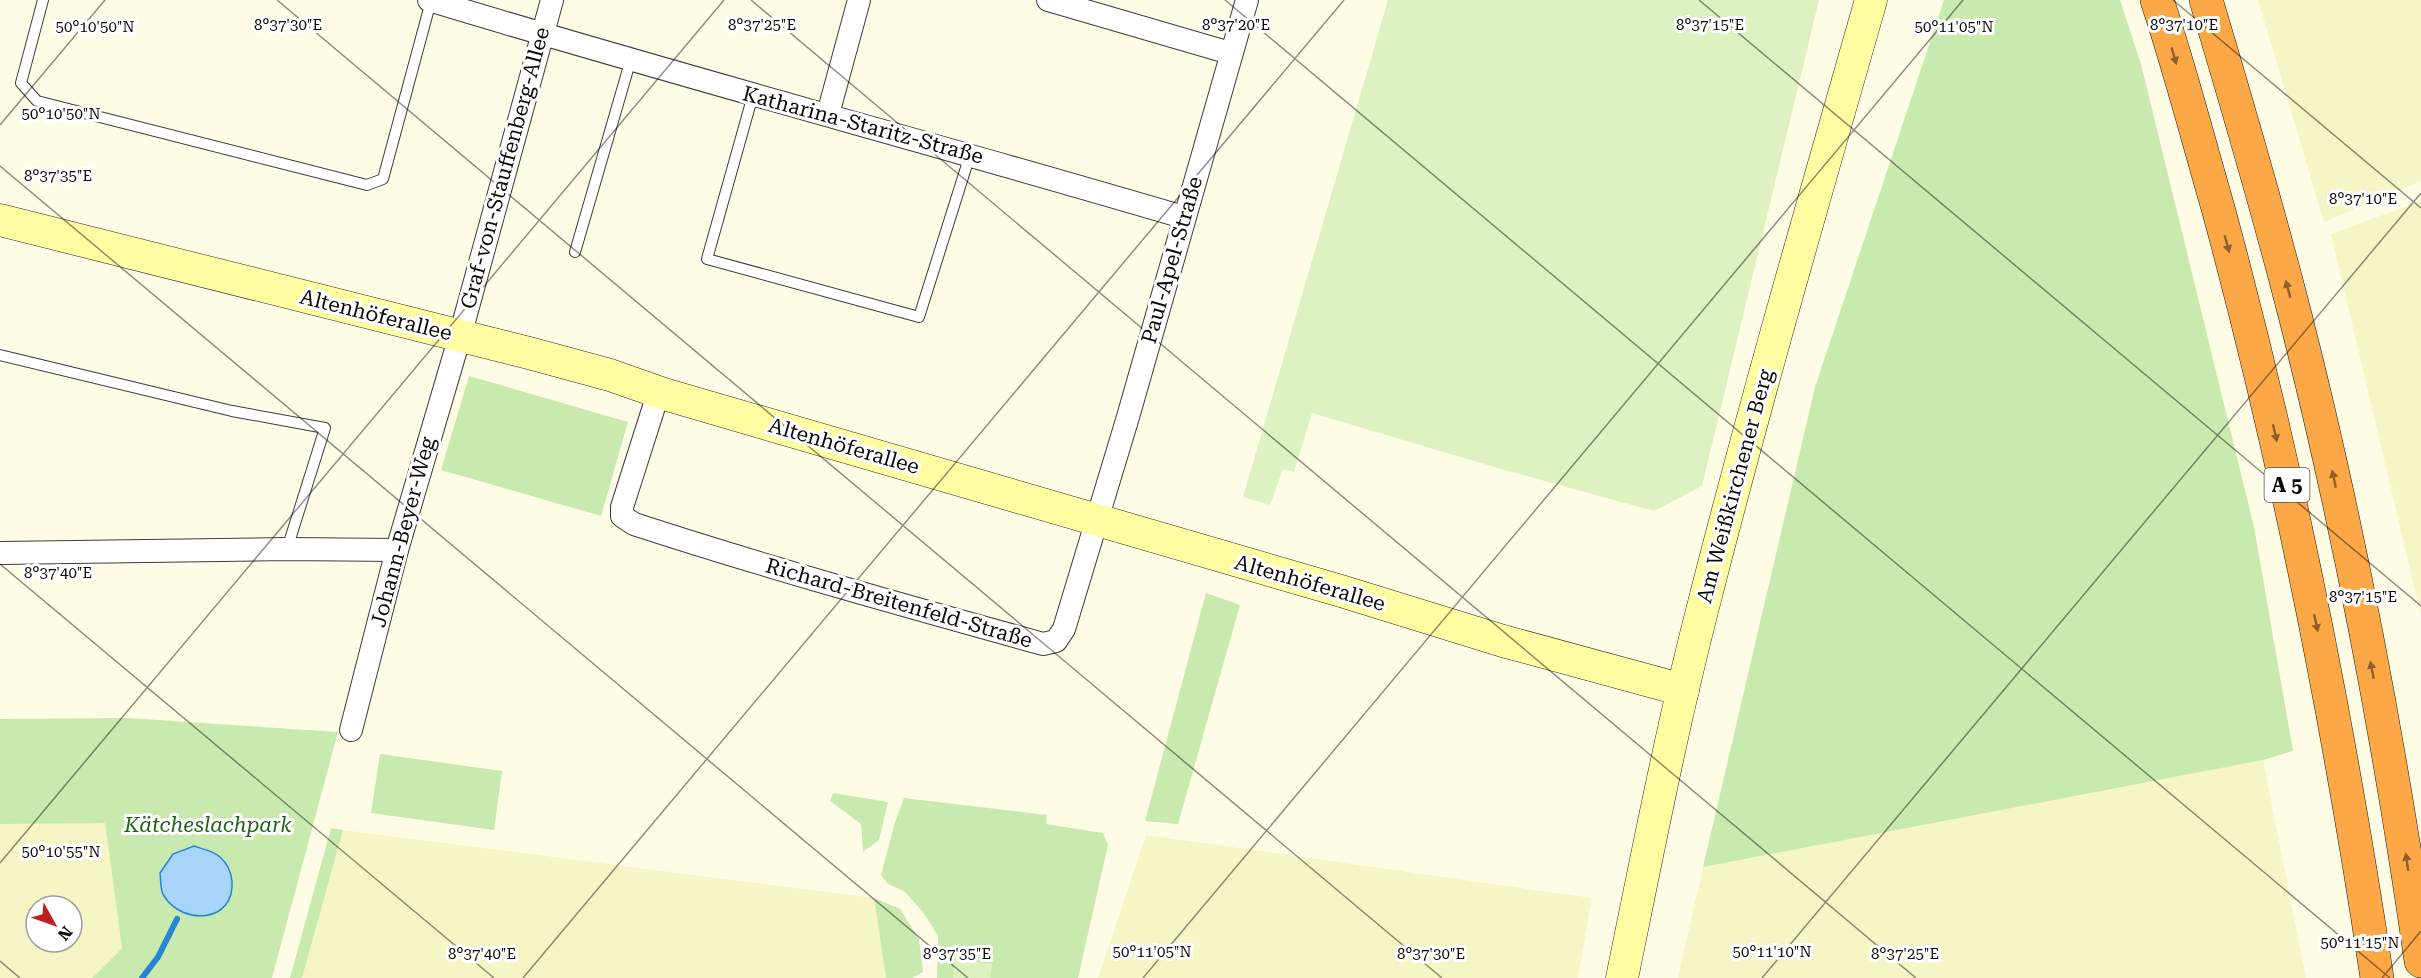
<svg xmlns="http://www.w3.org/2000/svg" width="2421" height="978" font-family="'Roboto Serif',serif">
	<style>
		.farmland { fill: #f6f5c5; fill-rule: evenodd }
		.green { fill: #c9eaae }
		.pitch { fill: #ddf1c1 }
		.water { fill: #a7d5fa; stroke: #2a84d4; stroke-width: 1.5 }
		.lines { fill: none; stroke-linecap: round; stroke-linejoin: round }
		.stream { stroke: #2a84d4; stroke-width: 6 }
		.lane-casing { stroke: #3c3c3c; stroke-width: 12 }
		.street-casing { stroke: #3c3c3c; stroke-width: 24 }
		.secondary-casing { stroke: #2b2b2b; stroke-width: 33 }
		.highway-casing { stroke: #1a1a1a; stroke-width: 34 }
		.lane { stroke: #fff; stroke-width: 10 }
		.street { stroke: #fff; stroke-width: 22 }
		.secondary { stroke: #fffca1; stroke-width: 32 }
		.highway { stroke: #fda846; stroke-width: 33 }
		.oneway { fill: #8f602b }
		.ticks { fill: none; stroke: #090909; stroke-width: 1.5; stroke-opacity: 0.45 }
		.labels { text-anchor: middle; stroke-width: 6; stroke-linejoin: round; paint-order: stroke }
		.shield { fill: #fff; stroke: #535353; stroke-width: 1.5 }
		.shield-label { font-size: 20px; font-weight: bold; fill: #090909 }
		.street-label { font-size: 21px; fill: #090909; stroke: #fff }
		.park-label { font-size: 21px; font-style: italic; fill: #226318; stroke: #fff }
		.ticks-label { font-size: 15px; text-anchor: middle; fill: #090909; stroke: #fff; stroke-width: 6; stroke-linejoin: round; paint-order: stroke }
	</style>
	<rect width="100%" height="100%" fill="#fffce6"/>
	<!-- farmland -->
	<g class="farmland">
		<path d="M 2258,0 L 2421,0 L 2421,181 L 2324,222 Z"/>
		<path d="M 2421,201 L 2421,616 L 2331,234 Z"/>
		<path d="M 2263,760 L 2306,978 L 1678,978 L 1703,867 Z"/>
		<path d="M 105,822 L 122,948 L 92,978 L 0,978 L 0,824 ZM 36,906 L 72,906 L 72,942 L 36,942 Z"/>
		<path d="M 343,830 L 874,898 L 886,978 L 302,978 Z"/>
		<path d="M 1146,835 L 1592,898 L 1578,978 L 1098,978 Z"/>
	</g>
	<!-- green -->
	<g class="green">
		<path d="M 1944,0 L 2120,0 L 2141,64 L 2254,527 L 2293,751 L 2263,760 L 1703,867 L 1815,387 Z"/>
		<path d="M 469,376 L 628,422 L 601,516 L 441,470 Z"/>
		<path d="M 1206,593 L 1240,605 L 1178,824 L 1145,821 Z"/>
		<path d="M 128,718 L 338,732 L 272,978 L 92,978 L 122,948 L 105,823 L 0,824 L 0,719 Z"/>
		<path d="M 380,754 L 502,771 L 494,830 L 371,813 Z"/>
		<path d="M 833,793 L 888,802 L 879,840 L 863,852 L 861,824 L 830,801 Z"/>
		<path d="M 904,798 L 1047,815 L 1046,824 L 1103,833 L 1108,845 L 1078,978 L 937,978 L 938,936 L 923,912 L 904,891 L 888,884 L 881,875 L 895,822 Z"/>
		<path d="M 331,828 L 343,830 L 302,978 L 290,978 Z"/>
		<path d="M 874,898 L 900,909 L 919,939 L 923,972 L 912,978 L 886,978 Z"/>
	</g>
	<!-- pitch -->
	<g class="pitch">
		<path d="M 1388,0 L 1819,0 L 1702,486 L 1654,511 L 1501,469 L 1312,413 L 1294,472 L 1283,469 L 1270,505 L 1243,497 Z"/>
		<path d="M 955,959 L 992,964 L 990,978 L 953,978 Z"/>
	</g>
	<!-- water -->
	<path class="water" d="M 194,846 C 202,849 214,851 220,857 C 228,864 231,871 232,881 C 235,923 183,926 164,896 C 160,891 161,880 160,873 L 173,854 Z"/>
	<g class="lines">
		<!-- stream -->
		<path class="stream" d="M 142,978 L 158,957 L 177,919"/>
		<!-- lane casing -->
		<g class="lane-casing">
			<g id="lane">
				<path d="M 43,0 L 21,83 L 37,101 L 367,185 L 383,179 L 431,1"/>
				<path d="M 753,95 L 707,259 L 919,317 L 970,155"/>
				<path d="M 575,252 L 631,59"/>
				<path d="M 0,355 L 232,411 L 325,428 L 287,549"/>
			</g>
		</g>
		<!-- street casing -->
		<g class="street-casing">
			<g id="street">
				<path d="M 429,0 C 679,76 932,143 1183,217"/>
				<path d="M 1048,0 L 1230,53"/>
				<path d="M 828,114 L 859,0"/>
				<path d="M 659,391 L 622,507 L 622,516 L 634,524 C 769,568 906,606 1043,644 L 1056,641 L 1064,629 L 1128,417 L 1247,0"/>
				<path d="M 0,553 L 287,549 L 397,550"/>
				<path d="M 351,730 L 397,550 L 460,336 L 552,0"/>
			</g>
		</g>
		<!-- secondary casing -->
		<g class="secondary-casing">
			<g id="secondary">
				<path d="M 0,220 L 529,353 L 610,375 L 664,394 L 1341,591 L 1503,641 L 1683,690"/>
				<path d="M 1622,978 C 1647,856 1671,732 1702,611 C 1754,406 1813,203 1871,0"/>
			</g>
		</g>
		<!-- highway casing -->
		<g class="highway-casing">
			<g id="highway">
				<path d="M 2157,0 C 2180,69 2198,139 2218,208 C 2287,462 2338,718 2377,978"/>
				<path d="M 2206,0 C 2237,104 2268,209 2295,315 C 2349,527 2390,744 2421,961"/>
			</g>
		</g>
		<!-- lane -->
		<use href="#lane" class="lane"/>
		<!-- street -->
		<use href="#street" class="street"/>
		<!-- secondary -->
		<use href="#secondary" class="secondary"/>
		<!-- highway -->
		<use href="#highway" class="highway"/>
	</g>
	<!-- one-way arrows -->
	<defs><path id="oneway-solid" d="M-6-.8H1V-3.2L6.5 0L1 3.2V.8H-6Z" transform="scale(1.5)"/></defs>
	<g class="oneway">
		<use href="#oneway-solid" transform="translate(2174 56) rotate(74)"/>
		<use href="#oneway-solid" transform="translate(2227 244) rotate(75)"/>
		<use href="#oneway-solid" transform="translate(2288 289) rotate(-105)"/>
		<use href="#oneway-solid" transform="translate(2275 433) rotate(77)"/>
		<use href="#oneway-solid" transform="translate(2334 479) rotate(-102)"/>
		<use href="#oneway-solid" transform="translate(2316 623) rotate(78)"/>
		<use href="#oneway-solid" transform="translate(2372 670) rotate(-101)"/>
		<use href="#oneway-solid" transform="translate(2407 862) rotate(-98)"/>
	</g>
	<!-- ticks -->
	<path class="ticks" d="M 277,0 L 1442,978M 751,0 L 1916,978M 1225,0 L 2390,978M 1699,0 L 2421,606M 2173,0 L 2421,208M 0,125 L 105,0M 0,166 L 968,978M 0,564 L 494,978M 0,863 L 724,0M 0,961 L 20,978M 523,978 L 1344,0M 1143,978 L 1963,0M 1762,978 L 2421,193M 2382,978 L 2421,931"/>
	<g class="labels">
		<!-- shield labels -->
		<rect class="shield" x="2264.5" y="468" width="45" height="34" rx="4.5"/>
		<g class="shield-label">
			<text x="2287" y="492">A 5</text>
		</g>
		<!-- street labels -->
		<g class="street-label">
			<text transform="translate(863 125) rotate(15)" y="7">Katharina-Staritz-Straße</text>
			<text transform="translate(505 168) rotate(-75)" y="7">Graf-von-Stauffenberg-Allee</text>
			<text transform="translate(1172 260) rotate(-74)" y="7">Paul-Apel-Straße</text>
			<text transform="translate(376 315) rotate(14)" y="7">Altenhöferallee</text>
			<text transform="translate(844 446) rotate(16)" y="7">Altenhöferallee</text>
			<text transform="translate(1735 486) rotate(-75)" y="7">Am Weißkirchener Berg</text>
			<text transform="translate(403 532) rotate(-75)" y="7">Johann-Beyer-Weg</text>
			<text transform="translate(1310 583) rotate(16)" y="7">Altenhöferallee</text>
			<text transform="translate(899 603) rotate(16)" y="7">Richard-Breitenfeld-Straße</text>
		</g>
		<!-- park labels -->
		<g class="park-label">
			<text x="208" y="832">Kätcheslachpark</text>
		</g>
	</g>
	<g class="ticks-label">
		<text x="2184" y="30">8°37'10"E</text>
		<text x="288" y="30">8°37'30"E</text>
		<text x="762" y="30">8°37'25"E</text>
		<text x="1236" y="30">8°37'20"E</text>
		<text x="1710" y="30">8°37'15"E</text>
		<text x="95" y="32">50°10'50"N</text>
		<text x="1954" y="32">50°11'05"N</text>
		<text x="61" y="119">50°10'50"N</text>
		<text x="58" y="181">8°37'35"E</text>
		<text x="2363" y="204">8°37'10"E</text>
		<text x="58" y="578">8°37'40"E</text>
		<text x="2363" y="602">8°37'15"E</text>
		<text x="61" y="857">50°10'55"N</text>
		<text x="2360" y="948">50°11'15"N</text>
		<text x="1152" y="957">50°11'05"N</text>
		<text x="1772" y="957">50°11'10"N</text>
		<text x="482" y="959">8°37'40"E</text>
		<text x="957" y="959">8°37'35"E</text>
		<text x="1431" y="959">8°37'30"E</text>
		<text x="1905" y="959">8°37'25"E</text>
	</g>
	<!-- north arrow -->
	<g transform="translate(54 924) rotate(130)"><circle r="28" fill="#ffffff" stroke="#9d9d9d" stroke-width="1.5"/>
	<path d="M0-4.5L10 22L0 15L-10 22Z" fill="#c0201b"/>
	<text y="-9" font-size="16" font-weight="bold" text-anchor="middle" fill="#090909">N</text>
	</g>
</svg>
